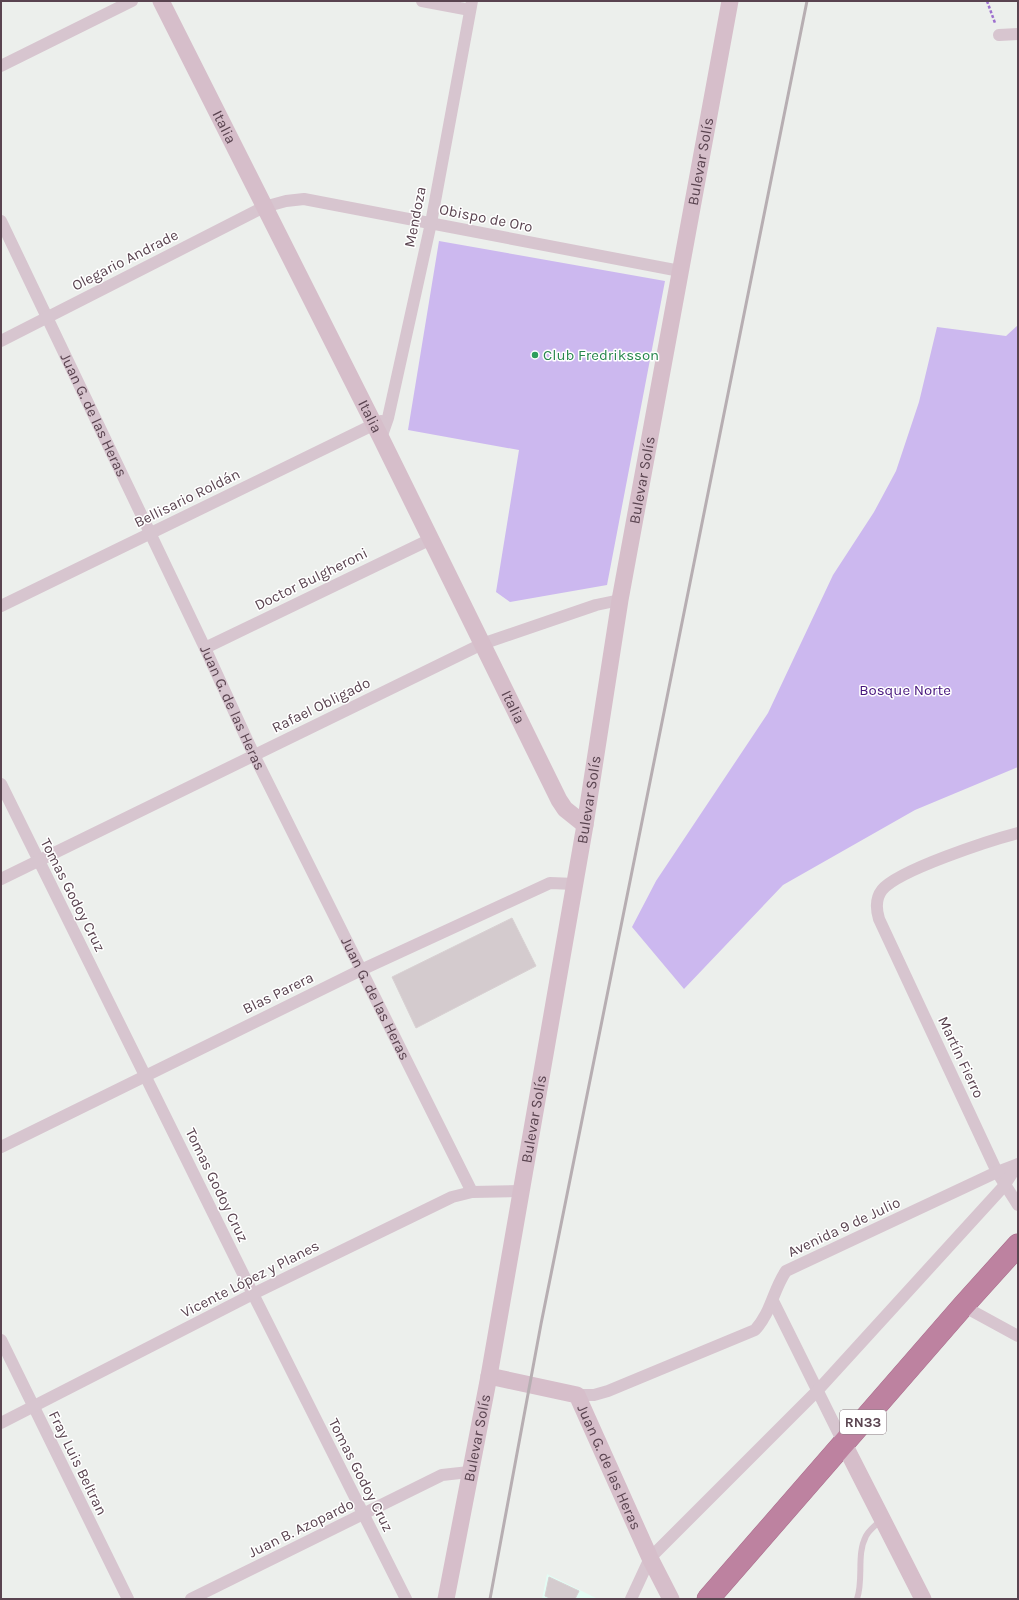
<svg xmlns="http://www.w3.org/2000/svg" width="1019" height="1600" font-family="Karla,sans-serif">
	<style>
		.commercial { fill: #e3fcf4 }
		.green { fill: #ccb8ef }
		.building { fill: #d4cbce; stroke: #d8d0d2 }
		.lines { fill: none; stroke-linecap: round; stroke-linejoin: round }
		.highway-casing { stroke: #a96d8b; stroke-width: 23 }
		.path { stroke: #9d6fce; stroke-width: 2.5; stroke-dasharray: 3 2; stroke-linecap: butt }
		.lane { stroke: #d7c5cf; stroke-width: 6 }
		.street { stroke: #d7c5cf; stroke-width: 12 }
		.secondary { stroke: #d6beca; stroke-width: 17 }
		.highway { stroke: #bd82a0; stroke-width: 22 }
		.rail { stroke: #b7aeb2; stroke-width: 3 }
		.leisure-dot { fill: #2e9e5b; stroke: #fff; stroke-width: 1.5 }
		.labels { text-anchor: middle; stroke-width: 3; stroke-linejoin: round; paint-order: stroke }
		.shield { fill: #fff; stroke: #8c7c84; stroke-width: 1 }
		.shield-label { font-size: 14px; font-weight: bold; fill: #5a4450 }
		.street-label { font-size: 15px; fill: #5a4450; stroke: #fff }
		.leisure-label { font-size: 15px; fill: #27864d; stroke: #fff; text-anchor: start }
		.park-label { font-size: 15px; fill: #46147c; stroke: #fff }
	</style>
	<rect width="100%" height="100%" fill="#ecefec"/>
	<!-- commercial -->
	<path class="commercial" d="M 547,1574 L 598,1599 L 542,1599 Z"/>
	<!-- green -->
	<g class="green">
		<path d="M 439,241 L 665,281 L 607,585 L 510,602 L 496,592 L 519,450 L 408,430 Z"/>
		<path d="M 1018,325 L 1018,767 L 915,810 L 783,885 L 684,989 L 632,927 L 656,881 L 768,713 L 833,575 L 874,512 L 896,471 L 919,402 L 937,327 L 1006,336 Z"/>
	</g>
	<!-- building -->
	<g class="building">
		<path d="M 512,918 L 536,966 L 416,1028 L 392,977 Z"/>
		<path d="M 549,1577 L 579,1591 L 575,1599 L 552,1599 L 545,1596 Z"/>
	</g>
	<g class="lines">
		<!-- highway casing -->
		<g class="highway-casing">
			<path id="highway" d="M 708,1599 L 963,1306 L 1018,1245"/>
		</g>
		<!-- path -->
		<path class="path" d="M 987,1 L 995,23"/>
		<!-- lane -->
		<path class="lane" d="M 857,1599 C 864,1579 856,1555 866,1536 C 869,1530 876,1525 881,1520"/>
		<!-- street -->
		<g class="street">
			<path d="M 422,1 L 470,10"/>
			<path d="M 999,35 L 1018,34"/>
			<path d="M 1,66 L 132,1"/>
			<path id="s1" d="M 1,221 L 205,648 L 254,755 L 472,1192"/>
			<path d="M 1,341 L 264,207 L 286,201 L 304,199 L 680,271"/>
			<path d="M 381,438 L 388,418 L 431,223 L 472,1"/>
			<path d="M 1,606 L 381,421"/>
			<path d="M 205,648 L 431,539"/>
			<path d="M 1,784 L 253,1294 L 406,1599"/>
			<path d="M 1018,833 C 991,840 898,870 882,890 C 875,899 876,909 879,919 L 997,1172 L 1018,1205"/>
			<path d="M 1,879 L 482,644 L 596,605 L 620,600"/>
			<path d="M 1,1147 L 361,970 L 550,883 L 575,884"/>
			<path d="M 773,1301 L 844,1444"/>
			<path d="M 963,1306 L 1018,1336"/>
			<path d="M 1,1340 L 128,1599"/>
			<path d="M 577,1395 L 594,1395 L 608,1391 L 755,1330 C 771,1313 773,1290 786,1271 L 997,1172 L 1018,1164"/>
			<path d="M 1,1423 L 253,1294 L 452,1197 L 472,1192 L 521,1191"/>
			<path d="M 191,1599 L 442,1475 L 469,1472"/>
			<path d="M 631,1599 L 650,1558 L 818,1390 L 1004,1186 L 1018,1164"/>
		</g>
		<!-- secondary -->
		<g class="secondary">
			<path id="s2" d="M 161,1 L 381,438 L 559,800 L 565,809 L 585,825"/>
			<path id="s3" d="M 489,1376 L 577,1395 L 650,1558 L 671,1599"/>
			<path d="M 844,1444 L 923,1599"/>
			<path id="s4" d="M 446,1599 L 489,1376 L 585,825 L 620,600 L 730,1"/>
		</g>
		<!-- highway -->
		<use href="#highway" class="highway"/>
		<!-- rail -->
		<path class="rail" d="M 490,1599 L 541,1324 L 807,1"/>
	</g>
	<!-- markers -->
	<circle class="leisure-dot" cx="535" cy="355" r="4"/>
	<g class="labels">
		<!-- shield labels -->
		<rect class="shield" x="840" y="1410" width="46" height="24" rx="3"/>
		<g class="shield-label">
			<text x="863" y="1427">RN33</text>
		</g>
		<!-- street labels -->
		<g class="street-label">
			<text dy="5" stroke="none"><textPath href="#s2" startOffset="141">Italia</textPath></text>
			<text dy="5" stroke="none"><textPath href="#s4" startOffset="1460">Bulevar Solís</textPath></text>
			<text transform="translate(415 217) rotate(-79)" y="5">Mendoza</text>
			<text transform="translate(486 218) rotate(11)" y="5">Obispo de Oro</text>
			<text transform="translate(125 260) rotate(-27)" y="5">Olegario Andrade</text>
			<text dy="5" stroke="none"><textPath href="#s1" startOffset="215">Juan G. de las Heras</textPath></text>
			<text dy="5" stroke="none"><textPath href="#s2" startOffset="465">Italia</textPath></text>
			<text dy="5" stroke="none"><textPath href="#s4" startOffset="1136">Bulevar Solís</textPath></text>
			<text transform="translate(187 498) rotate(-26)" y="5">Bellisario Roldán</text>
			<text transform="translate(311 579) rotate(-26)" y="5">Doctor Bulgheroni</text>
			<text transform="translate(321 705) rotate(-26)" y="5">Rafael Obligado</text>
			<text dy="5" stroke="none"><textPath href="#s2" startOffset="789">Italia</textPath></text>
			<text dy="5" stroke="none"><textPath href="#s1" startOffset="539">Juan G. de las Heras</textPath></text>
			<text dy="5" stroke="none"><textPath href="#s4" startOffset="812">Bulevar Solís</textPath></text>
			<text transform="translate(73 895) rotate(63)" y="5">Tomas Godoy Cruz</text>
			<text transform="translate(278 993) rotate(-26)" y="5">Blas Parera</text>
			<text dy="5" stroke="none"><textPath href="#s1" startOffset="863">Juan G. de las Heras</textPath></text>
			<text transform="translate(961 1057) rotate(65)" y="5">Martín Fierro</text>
			<text dy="5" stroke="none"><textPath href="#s4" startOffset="488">Bulevar Solís</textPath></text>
			<text transform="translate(217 1185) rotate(64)" y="5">Tomas Godoy Cruz</text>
			<text transform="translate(844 1227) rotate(-25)" y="5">Avenida 9 de Julio</text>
			<text transform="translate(250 1279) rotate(-27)" y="5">Vicente López y Planes</text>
			<text dy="5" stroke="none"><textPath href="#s4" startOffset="164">Bulevar Solís</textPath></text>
			<text transform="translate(78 1463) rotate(64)" y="5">Fray Luis Beltran</text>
			<text dy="5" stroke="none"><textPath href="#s3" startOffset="169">Juan G. de las Heras</textPath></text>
			<text transform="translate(361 1475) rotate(63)" y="5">Tomas Godoy Cruz</text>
			<text transform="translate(301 1528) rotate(-26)" y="5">Juan B. Azopardo</text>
		</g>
		<!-- leisure labels -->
		<g class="leisure-label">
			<text x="543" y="360">Club Fredriksson</text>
		</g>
		<!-- park labels -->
		<g class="park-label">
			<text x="905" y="695">Bosque Norte</text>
		</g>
	</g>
	<!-- border -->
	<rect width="1019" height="1600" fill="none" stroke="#5a4450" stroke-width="4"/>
</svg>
